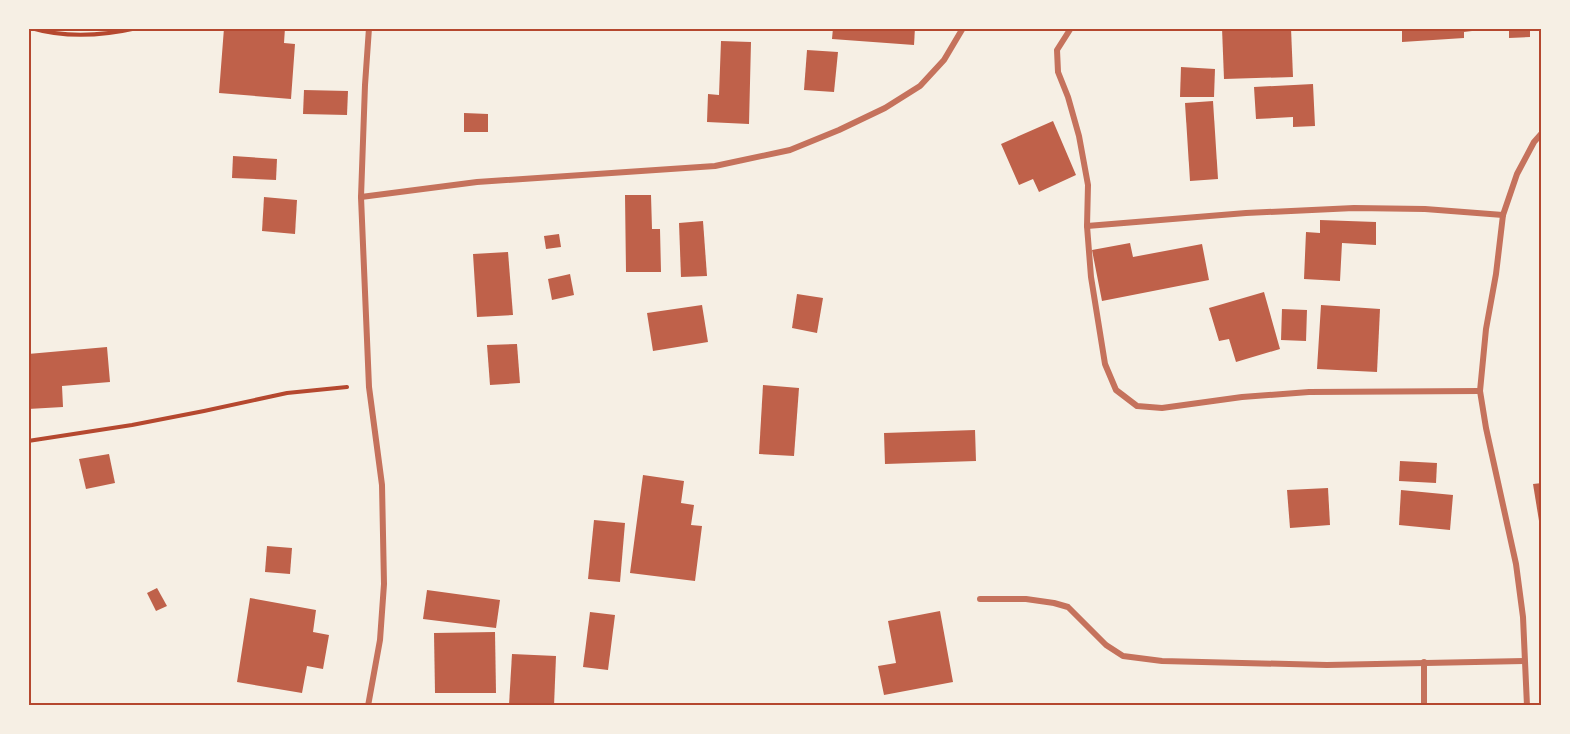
<svg xmlns="http://www.w3.org/2000/svg" width="1570" height="734" font-family="Overpass,sans-serif">
	<style>
		.building { fill: #bf614a }
		.lines { fill: none; stroke-linecap: round; stroke-linejoin: round }
		.path { stroke: #b5482f; stroke-width: 4 }
		.minor { stroke: #c5725c; stroke-width: 6 }
		.neatline { fill: none; stroke: #b5482f; stroke-width: 2 }
	</style>
	<rect width="100%" height="100%" fill="#f6efe4"/>
	<!-- building -->
	<g class="building">
		<path d="M 224,28 L 285,28 L 284,43 L 295,44 L 291,99 L 219,93 Z"/>
		<path d="M 833,28 L 915,28 L 914,45 L 832,39 Z"/>
		<path d="M 1222,28 L 1291,28 L 1293,77 L 1224,79 Z"/>
		<path d="M 1402,28 L 1480,28 L 1480,30 L 1464,32 L 1464,38 L 1402,42 Z"/>
		<path d="M 1509,28 L 1530,28 L 1530,37 L 1509,38 Z"/>
		<path d="M 721,41 L 751,42 L 749,124 L 707,122 L 708,94 L 719,95 Z"/>
		<path d="M 807,50 L 838,52 L 834,92 L 804,90 Z"/>
		<path d="M 1181,67 L 1215,69 L 1214,97 L 1180,97 Z"/>
		<path d="M 1313,84 L 1315,126 L 1293,127 L 1293,117 L 1256,119 L 1254,87 Z"/>
		<path d="M 304,90 L 348,91 L 347,115 L 303,114 Z"/>
		<path d="M 1213,101 L 1218,179 L 1190,181 L 1185,103 Z"/>
		<path d="M 464,113 L 488,114 L 488,132 L 464,132 Z"/>
		<path d="M 1053,121 L 1076,175 L 1039,192 L 1033,179 L 1019,185 L 1001,144 Z"/>
		<path d="M 233,156 L 277,159 L 276,180 L 232,178 Z"/>
		<path d="M 625,195 L 651,195 L 652,229 L 660,229 L 661,272 L 626,272 Z"/>
		<path d="M 264,197 L 297,200 L 295,234 L 262,231 Z"/>
		<path d="M 1320,220 L 1376,222 L 1376,245 L 1342,243 L 1340,281 L 1304,279 L 1306,232 L 1320,233 Z"/>
		<path d="M 703,221 L 707,276 L 681,277 L 679,223 Z"/>
		<path d="M 559,234 L 561,247 L 546,249 L 544,236 Z"/>
		<path d="M 1130,243 L 1133,257 L 1202,244 L 1209,280 L 1102,301 L 1092,250 Z"/>
		<path d="M 508,252 L 513,315 L 477,317 L 473,254 Z"/>
		<path d="M 570,274 L 574,295 L 552,300 L 548,279 Z"/>
		<path d="M 1264,292 L 1280,349 L 1236,362 L 1229,339 L 1219,341 L 1209,308 Z"/>
		<path d="M 797,294 L 823,298 L 817,333 L 792,328 Z"/>
		<path d="M 702,305 L 708,342 L 653,351 L 647,313 Z"/>
		<path d="M 1321,305 L 1380,309 L 1377,372 L 1317,369 Z"/>
		<path d="M 1282,309 L 1307,310 L 1306,341 L 1281,340 Z"/>
		<path d="M 517,344 L 520,383 L 490,385 L 487,345 Z"/>
		<path d="M 107,347 L 110,382 L 62,386 L 63,407 L 28,409 L 28,354 Z"/>
		<path d="M 763,385 L 799,388 L 794,456 L 759,454 Z"/>
		<path d="M 975,430 L 976,461 L 885,464 L 884,433 Z"/>
		<path d="M 109,454 L 115,483 L 86,489 L 79,459 Z"/>
		<path d="M 1400,461 L 1437,463 L 1436,483 L 1399,481 Z"/>
		<path d="M 643,475 L 684,481 L 681,503 L 694,505 L 691,525 L 702,526 L 695,581 L 630,573 Z"/>
		<path d="M 1542,483 L 1542,527 L 1540,527 L 1533,484 Z"/>
		<path d="M 1328,488 L 1330,525 L 1290,528 L 1287,490 Z"/>
		<path d="M 1401,490 L 1453,495 L 1450,530 L 1399,525 Z"/>
		<path d="M 594,520 L 625,523 L 620,582 L 588,579 Z"/>
		<path d="M 267,546 L 292,548 L 290,574 L 265,572 Z"/>
		<path d="M 157,588 L 167,606 L 156,611 L 147,593 Z"/>
		<path d="M 427,590 L 500,600 L 496,628 L 423,619 Z"/>
		<path d="M 250,598 L 316,610 L 313,632 L 329,635 L 323,669 L 307,666 L 302,693 L 237,682 Z"/>
		<path d="M 940,611 L 953,682 L 884,695 L 878,666 L 896,663 L 888,621 Z"/>
		<path d="M 590,612 L 615,615 L 608,670 L 583,667 Z"/>
		<path d="M 495,632 L 496,693 L 435,693 L 434,633 Z"/>
		<path d="M 512,654 L 556,656 L 554,706 L 509,705 Z"/>
	</g>
	<g class="lines">
		<!-- path -->
		<g class="path">
			<path d="M 31,28 C 65,38 102,36 137,28"/>
			<path d="M 28,441 L 132,425 L 204,411 L 287,393 L 347,387"/>
		</g>
		<!-- minor -->
		<g class="minor">
			<path d="M 1071,28 L 1057,50 L 1058,72 L 1068,97 L 1079,136 L 1088,185 L 1087,226 L 1091,277 L 1105,364 L 1116,390 L 1137,406 L 1162,408 L 1242,397 L 1309,392 L 1480,391"/>
			<path d="M 361,197 L 477,182 L 715,166 L 790,150 L 839,130 L 885,108 L 920,86 L 944,60 L 963,28"/>
			<path d="M 1087,226 L 1246,213 L 1354,208 L 1425,209 L 1503,215"/>
			<path d="M 980,599 L 1026,599 L 1054,603 L 1068,607 L 1106,645 L 1123,656 L 1162,661 L 1327,665 L 1524,661"/>
			<path d="M 1424,662 L 1424,706"/>
			<path d="M 368,706 L 380,640 L 384,584 L 382,485 L 369,387 L 361,197 L 365,85 L 369,28"/>
			<path d="M 1527,706 L 1523,617 L 1516,564 L 1486,428 L 1480,391 L 1486,329 L 1496,274 L 1503,215 L 1517,174 L 1534,142 L 1542,133"/>
		</g>
	</g>
	<!-- border -->
	<rect width="1570" height="734" fill="none" stroke="#f6efe4" stroke-width="60"/>
	<rect x="30" y="30" width="1510" height="674" class="neatline"/>
</svg>
